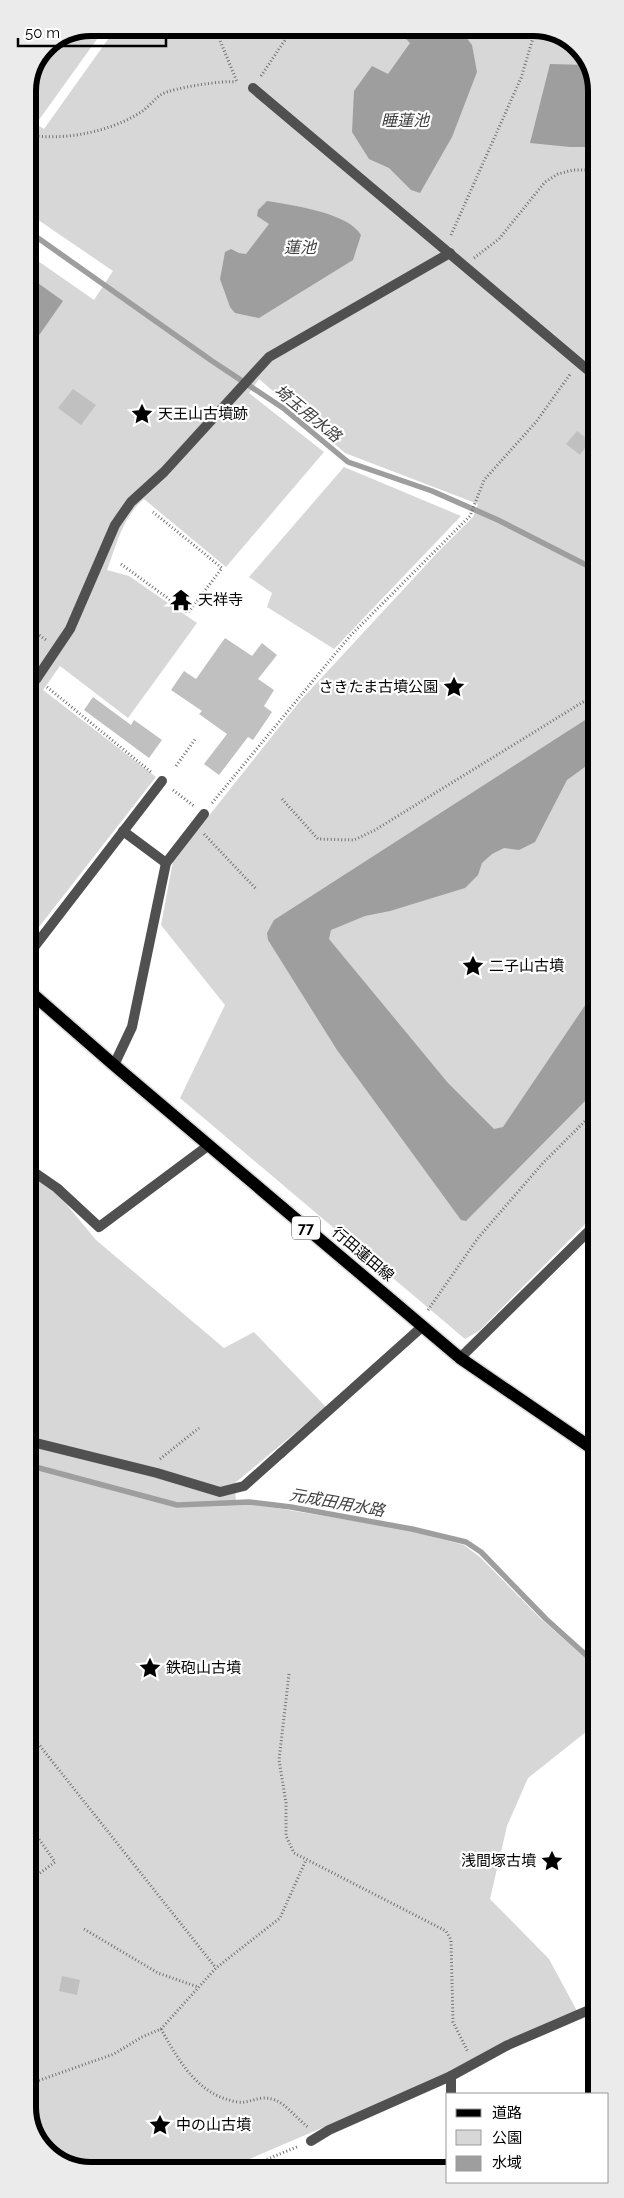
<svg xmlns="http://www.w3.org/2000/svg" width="624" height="2198" font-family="Raleway,'Noto Sans JP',sans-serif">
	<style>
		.green { fill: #d7d7d7 }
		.water { fill: #9e9e9e }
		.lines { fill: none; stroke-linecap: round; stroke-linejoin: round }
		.stream { stroke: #9e9e9e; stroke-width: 5.5 }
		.building { fill: #c0c0c0 }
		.primary-casing { stroke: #dbdbdb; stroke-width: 15 }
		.path { stroke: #727272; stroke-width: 3; stroke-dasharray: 1 2.5; stroke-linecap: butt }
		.service { stroke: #505050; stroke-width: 10 }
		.pedestrian { stroke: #505050; stroke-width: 10 }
		.minor { stroke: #505050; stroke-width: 10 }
		.primary { stroke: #000; stroke-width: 12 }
		.labels { text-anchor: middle; stroke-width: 4.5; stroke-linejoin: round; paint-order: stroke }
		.shield { fill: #fff; stroke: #4c4c4c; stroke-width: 1 }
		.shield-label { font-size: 14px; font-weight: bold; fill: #000 }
		.poi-label { font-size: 15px; fill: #000; stroke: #fff; text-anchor: start }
		.street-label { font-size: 15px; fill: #000; stroke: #fff }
		.water-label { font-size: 16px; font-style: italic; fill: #3f3f3f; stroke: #fff }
		.rim { fill: none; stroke: #000; stroke-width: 6 }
	</style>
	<rect width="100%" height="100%" fill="#fff"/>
	<!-- green -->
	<g class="green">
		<path d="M 91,28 L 105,28 L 36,124 L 44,129 L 116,28 L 541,28 L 575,44 L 595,79 L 596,1213 L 479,1331 L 465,1339 L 180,1098 L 225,1005 L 161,925 L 173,861 L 300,701 L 438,552 L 473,517 L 478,504 L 345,453 L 259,379 L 249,393 L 324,452 L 226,567 L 144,499 C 123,516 116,546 107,570 L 129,576 L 197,623 L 128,718 L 60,666 L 43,690 L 156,777 L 28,941 L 28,254 L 94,300 L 113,271 L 28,213 L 28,91 L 46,46 Z"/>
		<path d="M 344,467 L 461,516 L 334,649 L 267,607 L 272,593 L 249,577 Z"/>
		<path d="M 28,1174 L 58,1194 L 96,1240 L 224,1348 L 254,1332 L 326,1407 L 235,1483 L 236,1505 L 258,1505 L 403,1529 L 464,1545 L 481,1558 L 541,1619 L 596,1667 L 596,1724 L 528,1778 L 507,1826 L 490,1899 L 549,1959 L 577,2011 L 515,2037 L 436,2079 L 224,2170 L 87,2170 L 49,2154 L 29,2119 Z"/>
	</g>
	<!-- water -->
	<g class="water">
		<path d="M 399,28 L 459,28 L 472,45 L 477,72 L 452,137 L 420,193 L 411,190 L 389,168 L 369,159 L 352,132 L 354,91 L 372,66 L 388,74 L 410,43 L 398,31 Z"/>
		<path d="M 550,64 L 587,65 L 595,79 L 595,147 L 570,147 L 530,143 Z"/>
		<path d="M 267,201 C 292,205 349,213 361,235 L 353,260 L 259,318 L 235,313 L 230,307 L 220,279 L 225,252 L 231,249 L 239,253 L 246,254 L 269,224 L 257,216 L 258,210 Z"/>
		<path d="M 28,276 L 63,301 L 28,351 Z"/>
		<path d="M 596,713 L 596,759 L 567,780 L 535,842 L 519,850 L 504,848 L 492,854 L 482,863 L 478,875 L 465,888 L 390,911 L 365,916 L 331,930 L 329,939 L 448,1083 L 494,1129 L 503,1127 L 590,998 L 596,992 L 596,1090 L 466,1221 L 461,1220 L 337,1050 L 268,940 L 267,933 L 274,920 Z"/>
	</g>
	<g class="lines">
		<!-- stream -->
		<g class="stream">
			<path d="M 28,231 L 212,361 L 283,408 L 348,462 L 432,491 L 498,520 L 596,570"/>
			<path d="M 28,1465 L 177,1505 L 249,1502 L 291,1507 L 412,1529 L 466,1542 L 481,1552 L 546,1619 L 596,1664"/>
		</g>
	</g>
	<!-- building -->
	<g class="building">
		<path d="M 73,389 L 96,405 L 81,425 L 58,408 Z"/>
		<path d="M 577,431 L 590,441 L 580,455 L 566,444 Z"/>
		<path d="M 225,638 L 252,656 L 262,643 L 277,655 L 258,679 L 274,690 L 264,706 L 272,712 L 253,740 L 248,737 L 219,775 L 204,764 L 227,734 L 199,714 L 202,711 L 171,690 L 184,671 L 196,679 Z"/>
		<path d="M 93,697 L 131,725 L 134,720 L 162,740 L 149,758 L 84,710 Z"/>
		<path d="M 62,1976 L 80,1980 L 77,1995 L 59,1991 Z"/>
	</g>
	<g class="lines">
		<!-- primary casing -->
		<g class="primary-casing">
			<path id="primary" d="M 28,990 L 114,1065 L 460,1358 L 596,1451"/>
		</g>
		<!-- path -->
		<g class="path">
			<path d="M 215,28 L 237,82"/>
			<path d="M 261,76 L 293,28"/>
			<path d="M 28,135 C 64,141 110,132 141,112 C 149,107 154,99 162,94 C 173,88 223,80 236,82"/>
			<path d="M 451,235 L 521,78 L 536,28"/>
			<path d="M 474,258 L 499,239 L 545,182 L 558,174 L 573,170 L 595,170"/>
			<path d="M 121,564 L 188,613 L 222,568 L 153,512"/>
			<path d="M 28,627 L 46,640"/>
			<path d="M 47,687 L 151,772"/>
			<path d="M 176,766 L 196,738"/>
			<path d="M 173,790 L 194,806"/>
			<path d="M 282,799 L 318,839 L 354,840 L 375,830 L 596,694"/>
			<path d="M 212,803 L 350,636 L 470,516 L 484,480 L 536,422 L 571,373"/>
			<path d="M 204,834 L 257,890"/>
			<path d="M 428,1310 L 478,1238 L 542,1164 L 596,1110"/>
			<path d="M 160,1459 L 199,1428"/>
			<path d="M 289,1674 L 279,1760 L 286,1803 L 286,1836 L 294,1853 L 446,1931 L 451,1940 L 453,2022 L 468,2052"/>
			<path d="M 29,1732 L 216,1968"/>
			<path d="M 29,1825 L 55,1862 L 29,1881"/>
			<path d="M 84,1929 L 158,1973 L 198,1987"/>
			<path d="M 161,2029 C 179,2061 198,2096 238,2102 C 251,2104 258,2094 275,2100 C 287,2105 297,2119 308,2127"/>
			<path d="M 29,2084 L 114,2054 L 142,2037 L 161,2029 L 216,1968 L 280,1918 L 306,1860"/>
			<path d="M 241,2170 L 299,2146"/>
		</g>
		<!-- service -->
		<g class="service">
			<path d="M 253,88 L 595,376"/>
			<path d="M 28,1441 L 157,1473 L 220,1492 L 244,1486 L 281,1453"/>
			<path d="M 451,2094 L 451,2076"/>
		</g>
		<!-- pedestrian -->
		<path class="pedestrian" d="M 28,689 L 37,678 L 70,629 L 115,525 L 131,502 L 164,472 L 269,357 L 450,253"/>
		<!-- minor -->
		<g class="minor">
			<path d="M 123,831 L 166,863"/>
			<path d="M 28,955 L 162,781"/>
			<path d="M 114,1065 L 132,1027 L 166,863 L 204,814"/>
			<path d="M 28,1168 L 57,1188 L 99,1227 L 209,1145"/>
			<path d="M 460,1358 L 596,1224"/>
			<path d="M 281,1453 L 423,1326"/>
			<path d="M 311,2141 L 329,2130 L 451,2076 L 508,2045 L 596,2007"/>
		</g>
		<!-- primary -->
		<use href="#primary" class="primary"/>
	</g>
	<!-- icons -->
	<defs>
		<g id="sight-bare" transform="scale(1.725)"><path d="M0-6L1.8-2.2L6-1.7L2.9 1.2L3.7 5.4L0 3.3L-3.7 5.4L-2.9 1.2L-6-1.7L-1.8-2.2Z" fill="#000" stroke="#fff" stroke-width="2.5" paint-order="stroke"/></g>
		<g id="temple-bare" transform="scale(1.725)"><path d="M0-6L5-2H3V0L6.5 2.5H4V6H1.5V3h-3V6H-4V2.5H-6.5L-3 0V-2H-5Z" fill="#000" stroke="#fff" stroke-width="2.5" paint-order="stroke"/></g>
	</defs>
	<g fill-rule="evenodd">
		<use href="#sight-bare" x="142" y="414"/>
		<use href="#temple-bare" x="181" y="600"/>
		<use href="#sight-bare" x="454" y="687"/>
		<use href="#sight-bare" x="473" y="966"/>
		<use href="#sight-bare" x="150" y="1668"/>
		<use href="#sight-bare" x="552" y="1861"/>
		<use href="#sight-bare" x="160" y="2125"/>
	</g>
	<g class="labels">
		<!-- shield labels -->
		<rect class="shield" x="292" y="1216.5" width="28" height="23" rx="4"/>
		<g class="shield-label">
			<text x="306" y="1233">77</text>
		</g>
		<!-- poi labels -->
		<g class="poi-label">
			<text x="158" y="419">天王山古墳跡</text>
			<text x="198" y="605">天祥寺</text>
			<text x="438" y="692" text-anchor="end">さきたま古墳公園</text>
			<text x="489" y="971">二子山古墳</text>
			<text x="166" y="1673">鉄砲山古墳</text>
			<text x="536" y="1866" text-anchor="end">浅間塚古墳</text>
			<text x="176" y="2130">中の山古墳</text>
		</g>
		<!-- street labels -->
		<g class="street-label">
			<text transform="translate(363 1254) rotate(40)" y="5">行田蓮田線</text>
		</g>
		<!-- water labels -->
		<g class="water-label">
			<text x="405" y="126">睡蓮池</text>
			<text x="300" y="253">蓮池</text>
			<text transform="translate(308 413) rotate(39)" y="6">埼玉用水路</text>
			<text transform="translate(337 1502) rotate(10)" y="6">元成田用水路</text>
		</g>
	</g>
	<!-- crop -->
	<path d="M0 0H624V2198H0ZM91 36H533A55 55 0 0 1 588 91V2107A55 55 0 0 1 533 2162H91A55 55 0 0 1 36 2107V91A55 55 0 0 1 91 36Z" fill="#ebebeb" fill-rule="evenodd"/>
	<path class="rim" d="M91 36H533A55 55 0 0 1 588 91V2107A55 55 0 0 1 533 2162H91A55 55 0 0 1 36 2107V91A55 55 0 0 1 91 36Z"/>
	<!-- legend -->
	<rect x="446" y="2093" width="162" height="90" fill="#ffffff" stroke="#999999"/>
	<rect x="456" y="2109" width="25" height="8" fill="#000000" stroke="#999999"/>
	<text x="492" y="2118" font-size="15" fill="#000000">道路</text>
	<rect x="456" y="2130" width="25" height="15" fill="#d7d7d7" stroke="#999999"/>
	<text x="492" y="2143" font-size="15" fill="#000000">公園</text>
	<rect x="456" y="2156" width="25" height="15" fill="#9e9e9e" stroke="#999999"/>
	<text x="492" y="2168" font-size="15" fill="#000000">水域</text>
	<!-- scale -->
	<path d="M18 38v8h148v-8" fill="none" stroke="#000000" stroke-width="2.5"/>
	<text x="25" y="38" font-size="15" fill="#000000" stroke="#ffffff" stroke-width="4" paint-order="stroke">50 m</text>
</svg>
